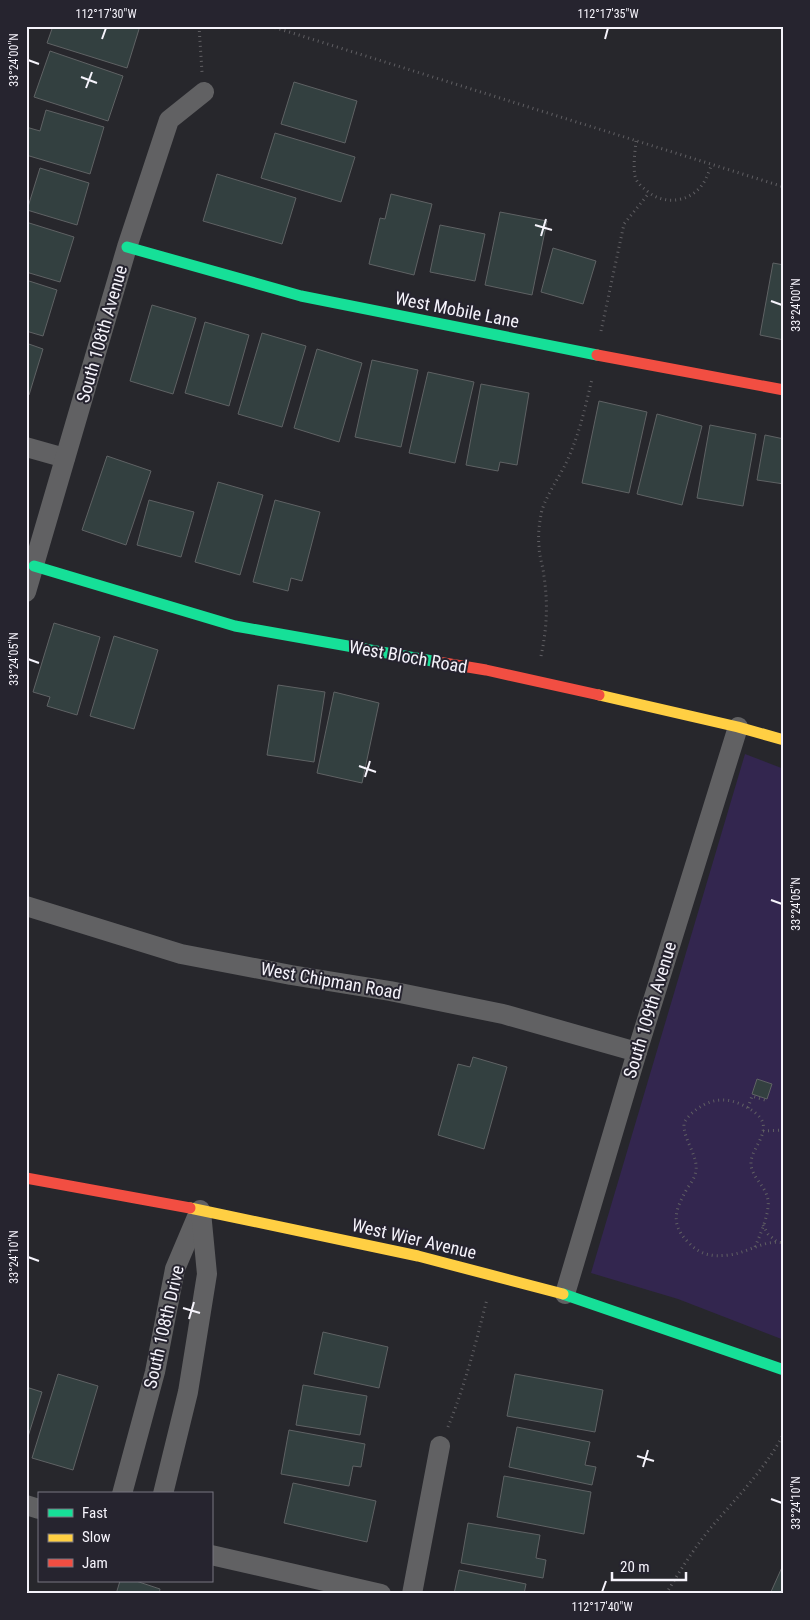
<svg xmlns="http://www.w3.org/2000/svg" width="810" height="1620" font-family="'Roboto Condensed',sans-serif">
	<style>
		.green { fill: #33264f }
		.building { fill: #334040; stroke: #5f6264 }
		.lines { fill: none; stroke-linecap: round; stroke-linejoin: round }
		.path { stroke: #605f63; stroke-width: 3; stroke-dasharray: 1 4; stroke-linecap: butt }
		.street { stroke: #616163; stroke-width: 20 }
		.fast { stroke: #16e098; stroke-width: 11 }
		.slow { stroke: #ffcf43; stroke-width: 11 }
		.jam { stroke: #f24e42; stroke-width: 11 }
		.ticks { fill: none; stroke: #f5f3fb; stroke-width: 2 }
		.labels { text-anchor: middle; stroke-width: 4; stroke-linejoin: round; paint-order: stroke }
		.street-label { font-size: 18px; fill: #f5f3fb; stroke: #26242f }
		.neatline { fill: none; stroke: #f5f3fb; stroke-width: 2 }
		.ticks-label { font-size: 12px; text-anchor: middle; fill: #f5f3fb }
	</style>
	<rect width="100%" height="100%" fill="#27272c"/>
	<!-- green -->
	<path class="green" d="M 745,754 L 784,769 L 784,1340 L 678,1299 L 591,1273 Z"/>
	<!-- building -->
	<g class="building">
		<path d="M 53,26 L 140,26 L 127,68 L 47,43 Z"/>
		<path d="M 50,51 L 123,76 L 108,121 L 34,97 Z"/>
		<path d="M 294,82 L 357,101 L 345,143 L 281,124 Z"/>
		<path d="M 46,110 L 104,127 L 90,174 L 26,155 L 26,127 L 40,131 Z"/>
		<path d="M 275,133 L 355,157 L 341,202 L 261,178 Z"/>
		<path d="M 40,168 L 89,183 L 77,225 L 27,210 Z"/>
		<path d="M 217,174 L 296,198 L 282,244 L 203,221 Z"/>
		<path d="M 391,194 L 432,204 L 414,275 L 369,264 L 380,218 L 385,219 Z"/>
		<path d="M 500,212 L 547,221 L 532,295 L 485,285 Z"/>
		<path d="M 26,222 L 74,237 L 60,282 L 26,272 Z"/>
		<path d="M 440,225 L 485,234 L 475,281 L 430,272 Z"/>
		<path d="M 553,248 L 596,261 L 583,304 L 541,292 Z"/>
		<path d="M 773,263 L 784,265 L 784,340 L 760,335 Z"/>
		<path d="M 26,280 L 57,290 L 43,336 L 26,331 Z"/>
		<path d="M 152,305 L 196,318 L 173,394 L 130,381 Z"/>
		<path d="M 205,322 L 249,335 L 229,406 L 185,393 Z"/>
		<path d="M 262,333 L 306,346 L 282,427 L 238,414 Z"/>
		<path d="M 26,343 L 43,349 L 29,395 L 26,394 Z"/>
		<path d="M 317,349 L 362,363 L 339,442 L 294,428 Z"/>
		<path d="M 372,360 L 418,370 L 401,447 L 355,437 Z"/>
		<path d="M 428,372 L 474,382 L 455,463 L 409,453 Z"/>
		<path d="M 481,384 L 529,393 L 517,465 L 500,462 L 498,471 L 466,465 Z"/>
		<path d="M 599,401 L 647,412 L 629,493 L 582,483 Z"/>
		<path d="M 657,414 L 702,426 L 682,505 L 637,494 Z"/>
		<path d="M 710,425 L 756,434 L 743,506 L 697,498 Z"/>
		<path d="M 765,435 L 784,439 L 784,484 L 757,480 Z"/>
		<path d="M 107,456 L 151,471 L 126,545 L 82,530 Z"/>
		<path d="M 218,482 L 263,495 L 240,575 L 195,562 Z"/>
		<path d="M 149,500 L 194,512 L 181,557 L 137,545 Z"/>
		<path d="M 275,500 L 320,512 L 302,581 L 291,578 L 288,591 L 253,582 Z"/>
		<path d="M 54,623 L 100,637 L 77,715 L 47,706 L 50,697 L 33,692 Z"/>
		<path d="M 114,636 L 158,650 L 134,729 L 90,716 Z"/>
		<path d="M 278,685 L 325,692 L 314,762 L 267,755 Z"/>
		<path d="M 334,692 L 379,703 L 362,783 L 317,773 Z"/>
		<path d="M 473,1057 L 507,1067 L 484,1149 L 438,1135 L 458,1064 L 470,1067 Z"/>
		<path d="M 757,1079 L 772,1084 L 767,1099 L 752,1094 Z"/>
		<path d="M 323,1332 L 388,1347 L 379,1388 L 314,1374 Z"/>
		<path d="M 58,1374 L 98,1386 L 73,1470 L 32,1458 Z"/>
		<path d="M 515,1374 L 603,1390 L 595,1432 L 507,1416 Z"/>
		<path d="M 303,1385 L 367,1396 L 360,1435 L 296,1425 Z"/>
		<path d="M 26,1387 L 42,1392 L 26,1443 Z"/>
		<path d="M 517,1427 L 590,1442 L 585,1465 L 596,1467 L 592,1485 L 509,1467 Z"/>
		<path d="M 289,1430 L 365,1444 L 361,1467 L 353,1466 L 349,1486 L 281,1474 Z"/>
		<path d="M 504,1476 L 591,1492 L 584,1534 L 497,1517 Z"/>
		<path d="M 293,1483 L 376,1501 L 367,1542 L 284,1523 Z"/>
		<path d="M 468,1523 L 540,1535 L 536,1558 L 546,1560 L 543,1578 L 461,1563 Z"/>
		<path d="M 783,1565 L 784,1594 L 770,1594 Z"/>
		<path d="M 459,1570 L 526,1584 L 524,1594 L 454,1594 Z"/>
		<path d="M 120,1581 L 136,1581 L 160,1589 L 159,1594 L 116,1594 Z"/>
	</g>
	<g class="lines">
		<!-- path -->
		<g class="path">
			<path d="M 199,26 L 202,72"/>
			<path d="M 270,26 L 784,187"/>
			<path d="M 636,141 C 635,152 633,165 635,176 C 636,182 642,187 647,191 C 663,205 689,203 702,185 C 706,180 709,171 712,164"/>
			<path d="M 601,331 L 624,224 L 649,193"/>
			<path d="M 541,656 C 547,628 548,604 544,576 C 543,566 539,556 539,546 C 538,536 539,525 541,515 C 543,500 559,478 566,463 C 579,436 585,408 592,379"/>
			<path d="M 748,1108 L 752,1096 L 768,1101"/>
			<path d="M 763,1131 L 784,1130"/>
			<path d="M 763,1225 L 768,1234 L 776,1241"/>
			<path d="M 755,1247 C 760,1235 772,1209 767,1196 C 764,1185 750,1175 751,1162 C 752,1149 766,1137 763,1123 C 761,1117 755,1112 750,1109 C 732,1098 715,1096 697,1109 C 692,1113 687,1117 684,1123 C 683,1140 698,1155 696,1170 C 695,1177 692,1182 688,1187 C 676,1208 669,1223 688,1242 C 700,1255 712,1257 729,1255 C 748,1253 764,1239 784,1243"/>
			<path d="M 448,1427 C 465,1385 476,1343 487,1299"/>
			<path d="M 666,1594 C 679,1572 693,1550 709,1530 C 735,1499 765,1470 784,1433"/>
		</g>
		<!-- street -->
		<g class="street">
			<path d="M 26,447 L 65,458"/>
			<path d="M 26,592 L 127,247 L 169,120 L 204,92"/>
			<path d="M 26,906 L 181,954 L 291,975 L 390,991 L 503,1014 L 637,1052"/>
			<path d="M 565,1294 L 637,1052 L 738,727"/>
			<path d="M 122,1494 L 155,1372 L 175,1269 L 200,1210"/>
			<path d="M 163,1494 L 188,1392 L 207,1274 L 201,1212"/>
			<path d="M 26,1505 L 39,1509"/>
			<path d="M 211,1555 L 381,1594"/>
			<path d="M 412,1594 L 440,1446"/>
		</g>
		<!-- fast -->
		<g class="fast">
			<path d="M 127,247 L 301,296 L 597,355"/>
			<path d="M 34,566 L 235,626 L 438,662"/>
			<path d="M 563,1294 L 784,1370"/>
		</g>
		<!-- slow -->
		<g class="slow">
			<path d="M 599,695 L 738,727 L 784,740"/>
			<path d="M 190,1208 L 418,1256 L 563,1294"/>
		</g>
		<!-- jam -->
		<g class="jam">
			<path d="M 597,355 L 784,390"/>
			<path d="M 438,662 L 486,670 L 599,695"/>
			<path d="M 26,1178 L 190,1208"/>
		</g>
	</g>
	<!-- ticks -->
	<path class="ticks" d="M 102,39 L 106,28M 605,39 L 608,28M 28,60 L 39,64M 81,77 L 97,83M 86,88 L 92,72M 535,225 L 552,230M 541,236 L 546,219M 771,301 L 782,305M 28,659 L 39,663M 359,766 L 376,772M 365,777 L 370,761M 771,900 L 782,904M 28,1257 L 39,1261M 183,1308 L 200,1313M 189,1319 L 194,1302M 637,1456 L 654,1461M 643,1467 L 648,1450M 771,1499 L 782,1503M 602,1592 L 606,1581"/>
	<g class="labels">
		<!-- street labels -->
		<g class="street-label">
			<text transform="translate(457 310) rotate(11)" y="6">West Mobile Lane</text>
			<text transform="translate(102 334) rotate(-74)" y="6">South 108th Avenue</text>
			<text transform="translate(408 657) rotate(10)" y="6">West Bloch Road</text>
			<text transform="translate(331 981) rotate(10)" y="6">West Chipman Road</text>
			<text transform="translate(650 1010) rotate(-73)" y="6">South 109th Avenue</text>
			<text transform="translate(414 1239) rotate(13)" y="6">West Wier Avenue</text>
			<text transform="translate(164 1327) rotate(-77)" y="6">South 108th Drive</text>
		</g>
	</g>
	<!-- border -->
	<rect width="810" height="1620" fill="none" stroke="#26242f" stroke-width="55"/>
	<!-- legend -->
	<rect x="38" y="1492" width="175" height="90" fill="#26242f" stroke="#797781"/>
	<rect x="48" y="1509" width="25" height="8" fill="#16e098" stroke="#797781"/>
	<text x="82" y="1518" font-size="15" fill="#f5f3fb">Fast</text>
	<rect x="48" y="1534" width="25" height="8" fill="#ffcf43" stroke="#797781"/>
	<text x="82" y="1542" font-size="15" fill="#f5f3fb">Slow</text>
	<rect x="48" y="1559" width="25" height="8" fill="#f24e42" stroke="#797781"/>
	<text x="82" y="1568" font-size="15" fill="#f5f3fb">Jam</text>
	<!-- scale -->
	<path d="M612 1572v8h74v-8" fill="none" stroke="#f5f3fb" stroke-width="2.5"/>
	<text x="620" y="1572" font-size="15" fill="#f5f3fb" stroke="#26242f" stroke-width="4" paint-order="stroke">20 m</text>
	<rect x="28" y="28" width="754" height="1564" class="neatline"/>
	<g class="ticks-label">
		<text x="106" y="18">112°17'30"W</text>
		<text x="608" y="18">112°17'35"W</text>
		<text transform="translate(14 60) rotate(-90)" y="4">33°24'00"N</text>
		<text transform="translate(796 305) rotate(-90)" y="4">33°24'00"N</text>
		<text transform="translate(14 659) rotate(-90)" y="4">33°24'05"N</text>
		<text transform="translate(796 904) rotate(-90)" y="4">33°24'05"N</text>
		<text transform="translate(14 1257) rotate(-90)" y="4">33°24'10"N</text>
		<text transform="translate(796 1503) rotate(-90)" y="4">33°24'10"N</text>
		<text x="602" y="1611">112°17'40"W</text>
	</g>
</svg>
